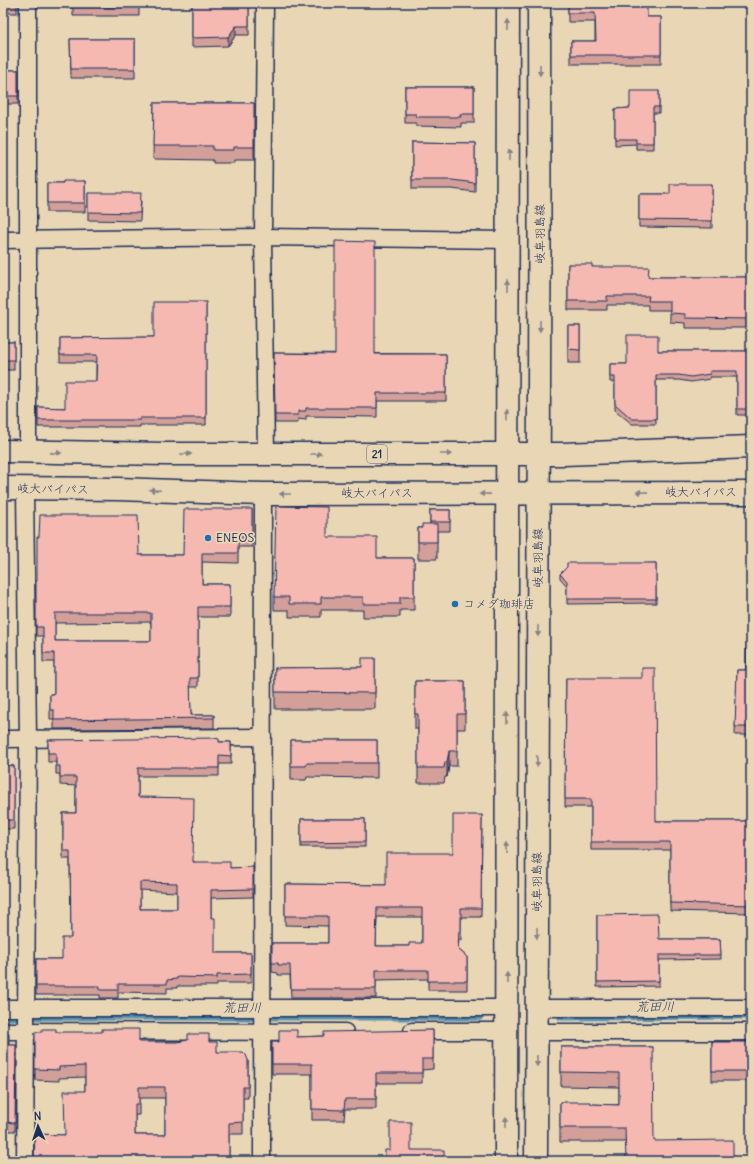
<svg xmlns="http://www.w3.org/2000/svg" width="754" height="1164" font-family="Delius,'Klee One',sans-serif">
	<style>
		.lines { fill: none; stroke-linecap: round; stroke-linejoin: round }
		.stream { stroke: #5c94ad; stroke-width: 5 }
		.street-casing { stroke: #1b2f5e; stroke-width: 19 }
		.secondary-casing { stroke: #1b2f5e; stroke-width: 25 }
		.highway-casing { stroke: #1b2f5e; stroke-width: 25 }
		.street { stroke: #e9d6b4; stroke-width: 16 }
		.secondary { stroke: #e9d6b4; stroke-width: 22 }
		.highway { stroke: #e9d6b4; stroke-width: 22 }
		.wall { fill: #d39f99; stroke: #1b2f5e; fill-rule: evenodd }
		.shaded-wall { fill: #ac827d; stroke: #1b2f5e }
		.building { fill: #f5b9b2; stroke: #1b2f5e; fill-rule: evenodd }
		.oneway { fill: #828289 }
		.poi-dot { fill: #1f6fb2; stroke: #e9d6b4; stroke-width: 1.5 }
		.labels { text-anchor: middle; stroke-width: 3.5; stroke-linejoin: round; paint-order: stroke }
		.shield { fill: #e9d6b4; stroke: #596178; stroke-width: 1 }
		.shield-label { font-size: 11px; font-weight: bold; fill: #1b2f5e }
		.street-label { font-size: 12px; fill: #1b2f5e; stroke: #e9d6b4 }
		.poi-label { font-size: 12px; fill: #1b2f5e; stroke: #e9d6b4; text-anchor: start }
		.water-label { font-size: 13px; font-style: italic; fill: #26406b; stroke: #e9d6b4 }
	</style>
	<rect width="100%" height="100%" fill="#e9d6b4"/>
	<filter id="ink" filterUnits="userSpaceOnUse"><feTurbulence type="fractalNoise" baseFrequency=".025" numOctaves="2"/><feDisplacementMap in="SourceGraphic" scale="8" xChannelSelector="R" yChannelSelector="G"/><feConvolveMatrix kernelMatrix="1 2 1 2 8 2 1 2 1" color-interpolation-filters="sRGB"/></filter>
	<g filter="url(#ink)">
		<g class="lines">
			<!-- stream -->
			<g class="stream">
				<path d="M 3,1018 L 480,1018"/>
				<path d="M 560,1018 L 751,1017"/>
			</g>
			<!-- street casing -->
			<g class="street-casing">
				<g id="street">
					<path d="M 265,3 L 263,237 L 266,454"/>
					<path d="M 3,240 L 263,237 L 509,240"/>
					<path d="M 28,452 L 28,3"/>
					<path d="M 3,739 L 263,737"/>
					<path d="M 3,1008 L 507,1008"/>
					<path d="M 537,1008 L 751,1008"/>
					<path d="M 3,1031 L 345,1032"/>
					<path d="M 412,1031 L 506,1031"/>
					<path d="M 537,1032 L 751,1032"/>
					<path d="M 25,1161 L 28,739 L 25,489"/>
					<path d="M 262,1161 L 263,494"/>
				</g>
			</g>
			<!-- secondary casing -->
			<g class="secondary-casing">
				<g id="secondary">
					<path d="M 506,1161 L 508,3"/>
					<path d="M 536,1161 C 537,775 541,389 539,3"/>
				</g>
			</g>
			<!-- highway casing -->
			<g class="highway-casing">
				<g id="highway">
					<path d="M 3,451 L 165,454 L 563,454 L 751,447"/>
					<path d="M 3,488 L 118,489 L 263,494 L 751,493"/>
				</g>
			</g>
			<!-- street -->
			<use href="#street" class="street"/>
			<!-- secondary -->
			<use href="#secondary" class="secondary"/>
			<!-- highway -->
			<use href="#highway" class="highway"/>
		</g>
		<!-- wall -->
		<g class="wall">
			<rect x="3" y="3" width="14" height="10"/>
			<path d="M 66,3 L 139,3 L 139,16 L 73,16 L 73,8 L 66,8 Z"/>
			<path d="M 192,3 L 249,3 L 249,35 L 236,35 L 228,46 L 192,47 Z"/>
			<path d="M 568,3 L 647,17 L 661,17 L 661,64 L 571,64 L 571,41 L 595,41 L 595,22 L 568,22 Z"/>
			<path d="M 70,39 L 135,39 L 135,78 L 71,78 Z"/>
			<rect x="3" y="70" width="15" height="34"/>
			<path d="M 405,87 L 474,87 L 474,123 L 461,123 L 461,127 L 416,126 L 416,123 L 405,123 Z"/>
			<path d="M 659,91 L 659,113 L 653,113 L 653,149 L 636,149 L 636,144 L 615,145 L 615,109 L 630,108 Z"/>
			<path d="M 154,103 L 254,103 L 254,160 L 234,160 L 234,163 L 213,163 L 213,160 L 153,159 Z"/>
			<path d="M 412,142 L 475,143 L 475,192 L 452,189 L 412,189 Z"/>
			<path d="M 85,181 L 85,212 L 47,212 L 47,183 L 63,183 Z"/>
			<path d="M 712,184 L 712,228 L 639,227 L 639,194 L 670,194 Z"/>
			<path d="M 88,193 L 141,200 L 140,221 L 88,220 Z"/>
			<path d="M 568,264 L 592,267 L 649,277 L 751,277 L 751,328 L 685,328 L 685,323 L 670,322 L 670,310 L 648,310 L 648,305 L 607,305 L 607,310 L 568,310 Z"/>
			<path d="M 206,302 L 206,425 L 140,425 L 140,427 L 38,427 L 38,407 L 65,408 L 96,381 L 96,362 L 60,362 L 60,338 L 154,337 Z"/>
			<rect x="568" y="326" width="12" height="37"/>
			<rect x="3" y="342" width="11" height="28"/>
			<path d="M 658,351 L 751,351 L 751,415 L 737,415 L 737,377 L 710,377 L 710,379 L 691,382 L 679,380 L 656,380 L 656,424 L 632,424 L 615,410 L 615,382 L 610,382 L 610,364 L 627,364 Z"/>
			<path d="M 274,353 L 446,354 L 446,401 L 377,401 L 377,417 L 306,416 L 306,420 L 298,419 L 298,423 L 275,423 Z"/>
			<path d="M 252,509 L 252,547 L 238,547 L 238,563 L 202,562 L 202,584 L 230,584 L 230,617 L 198,617 L 198,687 L 190,687 L 191,715 L 214,715 L 214,728 L 54,729 L 54,719 L 50,719 L 50,694 L 54,694 L 54,662 L 43,662 L 43,636 L 36,636 L 36,581 L 139,555 L 183,555 ZM 151,622 L 151,641 L 55,641 L 55,623 Z"/>
			<path d="M 430,510 L 450,510 L 450,531 L 437,531 L 437,559 L 418,559 L 418,528 L 422,528 L 430,524 Z"/>
			<path d="M 327,537 L 377,558 L 414,558 L 414,610 L 400,610 L 400,617 L 363,617 L 363,610 L 321,610 L 321,617 L 289,617 L 289,610 L 274,610 L 274,597 Z"/>
			<path d="M 656,563 L 656,603 L 567,604 L 567,586 L 560,578 L 560,574 L 567,567 Z"/>
			<path d="M 751,626 L 751,735 L 735,735 L 737,670 L 746,670 Z"/>
			<path d="M 375,658 L 375,709 L 275,709 L 275,668 L 362,667 Z"/>
			<path d="M 566,678 L 656,821 L 751,821 L 751,913 L 670,911 L 670,850 L 591,850 L 591,807 L 565,807 Z"/>
			<path d="M 415,681 L 465,681 L 465,729 L 457,729 L 457,766 L 449,766 L 447,777 L 445,777 L 444,783 L 418,783 L 418,729 L 415,729 Z"/>
			<path d="M 48,740 L 231,742 L 231,764 L 219,764 L 219,776 L 138,776 L 138,797 L 194,862 L 230,868 L 253,867 L 253,897 L 211,898 L 211,918 L 215,953 L 251,953 L 251,983 L 217,983 L 217,986 L 177,986 L 177,988 L 167,988 L 167,993 L 118,992 L 118,998 L 100,998 L 100,995 L 36,995 L 36,959 L 62,959 L 71,938 L 70,859 L 63,859 L 63,813 L 76,813 L 76,786 L 60,785 L 60,774 L 56,774 L 56,762 L 48,762 ZM 140,890 L 177,892 L 177,909 L 140,909 Z"/>
			<path d="M 291,740 L 377,740 L 377,778 L 307,777 L 306,780 L 291,780 Z"/>
			<path d="M 3,765 L 14,766 L 14,829 L 3,829 Z"/>
			<path d="M 482,815 L 481,917 L 461,917 L 461,940 L 459,940 L 458,949 L 467,957 L 467,990 L 428,990 L 428,979 L 376,980 L 376,998 L 291,998 L 290,975 L 278,975 L 278,973 L 272,972 L 272,943 L 328,943 L 328,926 L 285,925 L 285,884 L 386,885 L 453,853 ZM 377,917 L 422,917 L 422,943 L 409,946 L 376,946 Z"/>
			<rect x="301" y="819" width="64" height="28"/>
			<path d="M 597,915 L 659,939 L 720,939 L 721,959 L 659,960 L 659,986 L 597,987 Z"/>
			<rect x="749" y="952" width="2" height="33"/>
			<path d="M 433,1030 L 433,1069 L 422,1070 L 422,1083 L 376,1083 L 376,1109 L 345,1109 L 344,1120 L 312,1120 L 312,1074 L 272,1074 L 272,1042 L 279,1042 L 297,1037 L 324,1036 Z"/>
			<path d="M 35,1032 L 56,1032 L 139,1042 L 209,1042 L 217,1052 L 248,1060 L 248,1098 L 243,1098 L 243,1134 L 229,1134 L 229,1161 L 34,1161 L 35,1134 L 65,1135 L 85,1091 L 85,1077 L 59,1078 L 59,1081 L 35,1080 ZM 139,1098 L 165,1098 L 165,1135 L 135,1135 L 135,1115 L 139,1115 Z"/>
			<path d="M 3,1033 L 9,1045 L 16,1045 L 15,1131 L 3,1131 Z"/>
			<rect x="712" y="1042" width="39" height="39"/>
			<path d="M 561,1047 L 653,1047 L 625,1142 L 560,1142 L 560,1102 L 591,1104 L 619,1105 L 619,1087 L 561,1086 Z"/>
		</g>
		<!-- shaded-wall -->
		<g class="shaded-wall">
			<path d="M 236,26 L 236,35 L 228,46 L 228,37 Z"/>
			<path d="M 449,751 L 449,766 L 447,777 L 447,762 Z"/>
		</g>
		<!-- building -->
		<g class="building">
			<rect x="3" y="3" width="14" height="1"/>
			<rect x="73" y="3" width="66" height="4"/>
			<path d="M 192,3 L 249,3 L 249,26 L 236,26 L 228,37 L 192,38 Z"/>
			<path d="M 568,3 L 647,3 L 647,17 L 661,17 L 661,55 L 571,55 L 571,41 L 596,41 L 595,13 L 568,13 Z"/>
			<path d="M 70,39 L 135,39 L 135,69 L 71,69 Z"/>
			<rect x="3" y="70" width="15" height="26"/>
			<path d="M 405,87 L 474,87 L 474,114 L 460,114 L 461,117 L 416,117 L 416,114 L 405,114 Z"/>
			<path d="M 630,91 L 659,91 L 659,107 L 653,107 L 653,143 L 636,143 L 636,139 L 615,139 L 615,109 L 630,108 Z"/>
			<path d="M 154,103 L 254,103 L 254,147 L 234,147 L 234,150 L 213,150 L 213,146 L 153,146 Z"/>
			<path d="M 412,142 L 475,143 L 475,183 L 452,180 L 412,180 Z"/>
			<path d="M 63,181 L 85,181 L 85,203 L 47,203 L 47,183 L 63,183 Z"/>
			<path d="M 670,184 L 712,184 L 712,221 L 639,220 L 639,194 L 670,194 Z"/>
			<path d="M 88,193 L 141,193 L 140,213 L 88,212 Z"/>
			<path d="M 335,241 L 375,242 L 375,354 L 446,354 L 446,393 L 377,393 L 377,408 L 306,408 L 306,411 L 298,411 L 298,415 L 275,415 L 274,353 L 335,354 Z"/>
			<path d="M 568,264 L 592,264 L 592,267 L 649,267 L 648,277 L 751,277 L 751,319 L 685,318 L 685,314 L 670,313 L 670,301 L 648,301 L 649,296 L 607,296 L 607,301 L 568,301 Z"/>
			<path d="M 154,302 L 206,302 L 206,418 L 140,418 L 140,420 L 38,420 L 38,407 L 65,408 L 65,381 L 96,381 L 97,355 L 60,355 L 60,338 L 154,337 Z"/>
			<path d="M 568,326 L 580,326 L 580,350 L 568,349 Z"/>
			<path d="M 627,335 L 658,335 L 658,351 L 751,351 L 751,409 L 737,409 L 737,371 L 710,371 L 710,374 L 691,377 L 679,375 L 656,375 L 656,419 L 632,419 L 615,404 L 615,377 L 610,377 L 610,364 L 627,364 Z"/>
			<rect x="3" y="342" width="11" height="18"/>
			<path d="M 276,506 L 327,507 L 327,537 L 377,537 L 377,558 L 414,558 L 414,597 L 400,597 L 400,604 L 363,604 L 363,597 L 321,597 L 321,604 L 289,604 L 289,597 L 274,597 Z"/>
			<path d="M 184,509 L 252,509 L 252,537 L 238,537 L 238,553 L 202,553 L 202,584 L 230,584 L 230,607 L 198,607 L 198,678 L 190,678 L 191,715 L 214,715 L 214,718 L 54,720 L 54,710 L 50,710 L 50,694 L 54,694 L 54,653 L 43,653 L 43,627 L 36,627 L 36,581 L 37,581 L 37,537 L 39,537 L 40,515 L 138,515 L 139,555 L 183,555 ZM 55,613 L 151,613 L 151,641 L 55,641 Z"/>
			<rect x="430" y="510" width="20" height="12"/>
			<path d="M 422,524 L 437,524 L 437,542 L 418,542 L 418,528 L 422,528 Z"/>
			<path d="M 567,563 L 656,563 L 656,599 L 567,599 L 567,581 L 560,574 L 567,567 Z"/>
			<path d="M 751,626 L 751,727 L 735,727 L 737,670 L 746,670 L 747,627 Z"/>
			<path d="M 362,658 L 375,658 L 375,693 L 275,692 L 275,668 L 362,667 Z"/>
			<path d="M 642,668 L 655,668 L 656,821 L 751,821 L 751,905 L 670,903 L 670,842 L 591,842 L 591,799 L 565,799 L 566,678 L 642,678 Z"/>
			<path d="M 415,681 L 465,681 L 465,714 L 457,714 L 457,751 L 449,751 L 447,762 L 445,762 L 444,768 L 418,768 L 418,714 L 415,714 Z"/>
			<path d="M 214,738 L 219,739 L 219,742 L 231,742 L 231,756 L 219,755 L 219,768 L 138,768 L 138,797 L 194,798 L 193,862 L 230,862 L 230,868 L 253,867 L 253,889 L 211,890 L 211,918 L 215,918 L 215,953 L 251,953 L 251,974 L 217,975 L 217,978 L 177,977 L 177,979 L 167,980 L 167,984 L 118,984 L 118,990 L 100,990 L 100,986 L 36,986 L 36,959 L 62,959 L 62,938 L 71,938 L 70,851 L 63,851 L 63,813 L 76,813 L 76,777 L 60,777 L 60,766 L 56,766 L 56,753 L 48,753 L 48,740 ZM 140,882 L 177,883 L 177,909 L 140,909 Z"/>
			<path d="M 291,740 L 377,740 L 377,763 L 307,763 L 306,766 L 291,766 Z"/>
			<path d="M 3,765 L 14,766 L 14,820 L 3,820 Z"/>
			<path d="M 453,815 L 482,815 L 481,908 L 461,908 L 461,931 L 459,931 L 458,949 L 467,957 L 467,981 L 428,981 L 428,970 L 376,970 L 376,989 L 291,989 L 290,965 L 278,965 L 278,963 L 272,963 L 272,943 L 328,943 L 328,916 L 285,916 L 285,884 L 386,885 L 386,853 L 453,853 ZM 377,908 L 422,908 L 422,943 L 409,943 L 409,946 L 376,946 Z"/>
			<path d="M 301,819 L 365,819 L 365,842 L 301,843 Z"/>
			<path d="M 658,914 L 659,939 L 720,939 L 721,955 L 659,955 L 659,981 L 597,982 L 597,915 Z"/>
			<rect x="749" y="952" width="2" height="24"/>
			<path d="M 42,1029 L 56,1029 L 56,1032 L 102,1032 L 102,1029 L 139,1029 L 139,1042 L 177,1042 L 188,1040 L 188,1034 L 209,1034 L 209,1042 L 217,1042 L 217,1052 L 243,1052 L 246,1055 L 248,1060 L 248,1087 L 243,1087 L 243,1122 L 229,1123 L 229,1161 L 34,1161 L 35,1134 L 65,1135 L 64,1091 L 85,1091 L 85,1066 L 59,1067 L 59,1070 L 35,1069 L 35,1032 L 42,1032 ZM 139,1087 L 165,1087 L 165,1135 L 135,1135 L 135,1104 L 139,1104 Z"/>
			<path d="M 279,1030 L 297,1030 L 297,1037 L 324,1036 L 324,1032 L 433,1030 L 433,1059 L 422,1059 L 422,1073 L 376,1073 L 376,1099 L 345,1099 L 344,1110 L 312,1109 L 312,1064 L 272,1064 L 272,1042 L 279,1042 Z"/>
			<path d="M 3,1033 L 9,1033 L 9,1045 L 16,1045 L 15,1123 L 3,1122 Z"/>
			<rect x="712" y="1042" width="39" height="29"/>
			<path d="M 561,1047 L 653,1047 L 654,1141 L 733,1140 L 733,1161 L 626,1161 L 625,1128 L 560,1128 L 560,1102 L 591,1102 L 591,1104 L 619,1105 L 619,1073 L 561,1072 Z"/>
			<path d="M 390,1122 L 411,1122 L 411,1150 L 444,1150 L 444,1161 L 385,1161 L 385,1150 L 390,1150 Z"/>
		</g>
		<!-- one-way arrows -->
		<defs><path id="oneway-solid" d="M-6-.8H1V-3.2L6.5 0L1 3.2V.8H-6Z"/></defs>
		<g class="oneway">
			<use href="#oneway-solid" transform="translate(508 25) rotate(-90)"/>
			<use href="#oneway-solid" transform="translate(540 70) rotate(90)"/>
			<use href="#oneway-solid" transform="translate(509 155) rotate(-90)"/>
			<use href="#oneway-solid" transform="translate(508 285) rotate(-89)"/>
			<use href="#oneway-solid" transform="translate(540 326) rotate(91)"/>
			<use href="#oneway-solid" transform="translate(507 415) rotate(-89)"/>
			<use href="#oneway-solid" transform="translate(56 453) rotate(1)"/>
			<use href="#oneway-solid" transform="translate(186 454)"/>
			<use href="#oneway-solid" transform="translate(316 454)"/>
			<use href="#oneway-solid" transform="translate(446 454)"/>
			<use href="#oneway-solid" transform="translate(155 490) rotate(-178)"/>
			<use href="#oneway-solid" transform="translate(642 492) rotate(-179)"/>
			<use href="#oneway-solid" transform="translate(285 494) rotate(180)"/>
			<use href="#oneway-solid" transform="translate(485 494) rotate(-179)"/>
			<use href="#oneway-solid" transform="translate(538 631) rotate(90)"/>
			<use href="#oneway-solid" transform="translate(507 718) rotate(-90)"/>
			<use href="#oneway-solid" transform="translate(537 761) rotate(90)"/>
			<use href="#oneway-solid" transform="translate(507 848) rotate(-90)"/>
			<use href="#oneway-solid" transform="translate(537 933) rotate(90)"/>
			<use href="#oneway-solid" transform="translate(507 978) rotate(-90)"/>
			<use href="#oneway-solid" transform="translate(537 1061) rotate(90)"/>
			<use href="#oneway-solid" transform="translate(506 1122) rotate(-90)"/>
		</g>
	</g>
	<!-- markers -->
	<g class="poi-dot">
		<circle cx="208" cy="538" r="4"/>
		<circle cx="455" cy="604" r="4"/>
	</g>
	<g class="labels">
		<!-- shield labels -->
		<rect class="shield" x="367" y="445" width="20" height="18" rx="3"/>
		<g class="shield-label">
			<text x="377" y="458">21</text>
		</g>
		<!-- street labels -->
		<g class="street-label">
			<text transform="translate(540 234) rotate(-90)" y="4">岐阜羽島線</text>
			<text transform="translate(53 489) rotate(1)" y="4">岐大バイパス</text>
			<text x="701" y="496">岐大バイパス</text>
			<text x="377" y="497">岐大バイパス</text>
			<text transform="translate(538 558) rotate(-90)" y="4">岐阜羽島線</text>
			<text transform="translate(537 882) rotate(-90)" y="4">岐阜羽島線</text>
		</g>
		<!-- poi labels -->
		<g class="poi-label">
			<text x="216" y="542">ENEOS</text>
			<text x="463" y="608">コメダ珈琲店</text>
		</g>
		<!-- water labels -->
		<g class="water-label">
			<text x="655" y="1011">荒田川</text>
			<text x="242" y="1012">荒田川</text>
		</g>
	</g>
	<!-- margin -->
	<rect width="754" height="1164" fill="none" stroke="#e9d6b4" stroke-width="16"/>
	<rect x="8" y="8" width="738" height="1148" fill="none" stroke="#1b2f5e" stroke-width="1.5" filter="url(#ink)"/>
	<!-- north arrow -->
	<g transform="translate(38 1126) rotate(357)" stroke="#e9d6b4" stroke-width="3" paint-order="stroke">
	<path d="M0-3L7 15L0 10L-7 15Z" fill="#1b2f5e"/>
	<text y="-6" font-size="11" font-weight="bold" text-anchor="middle" fill="#1b2f5e">N</text>
	</g>
</svg>
